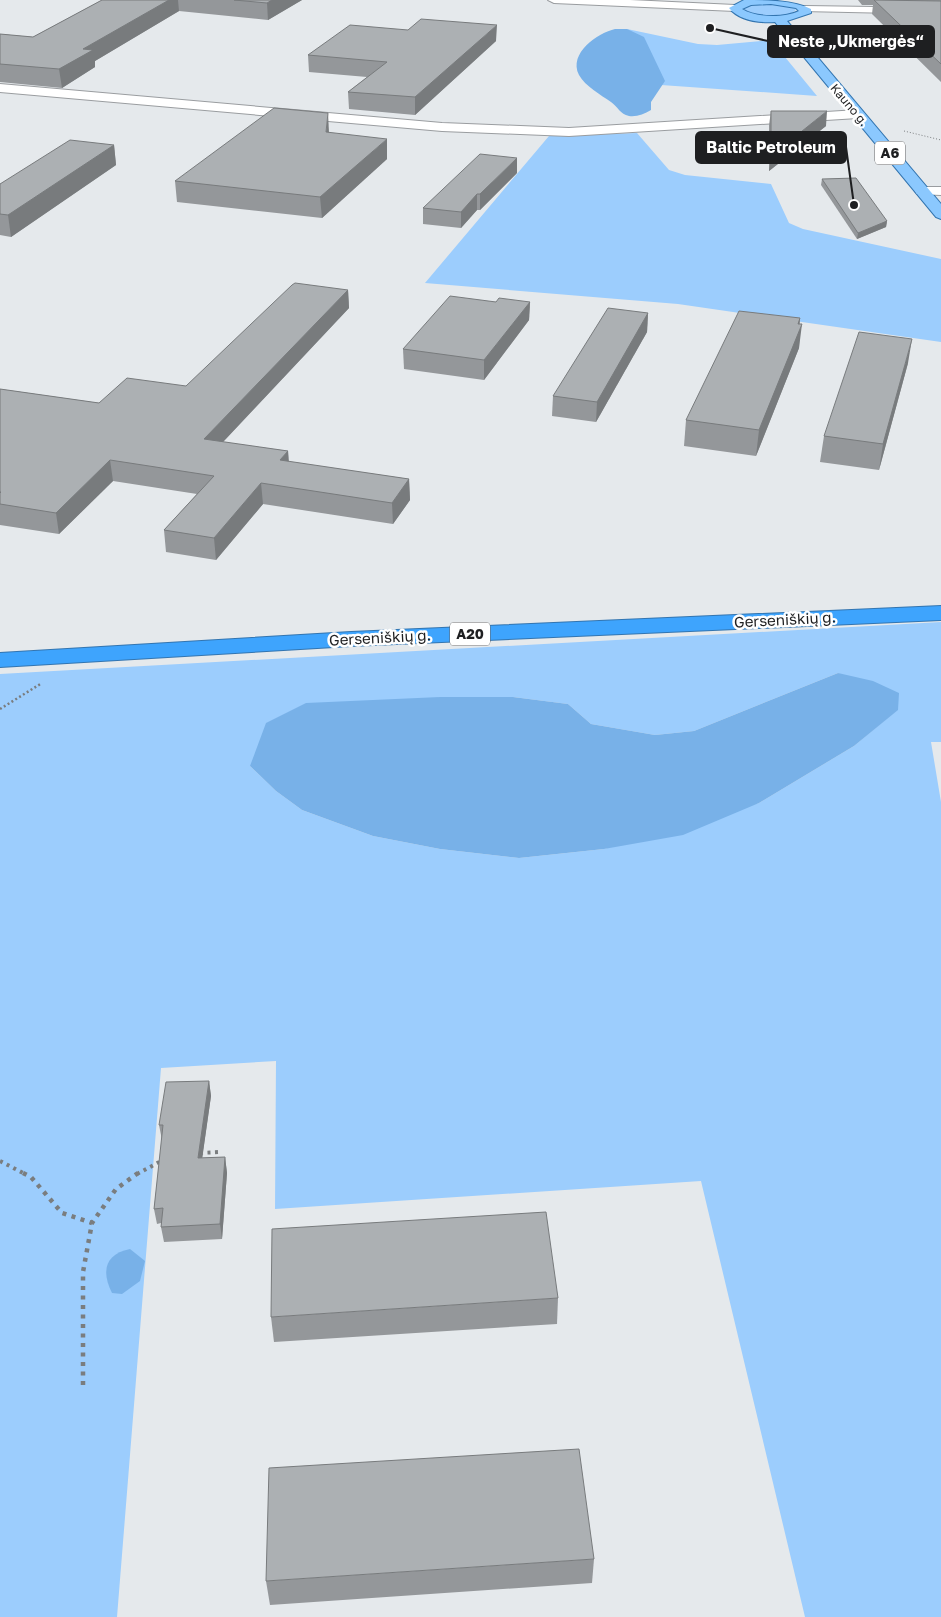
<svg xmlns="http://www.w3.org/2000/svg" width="941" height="1617" font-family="'Golos Text',sans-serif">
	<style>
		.green { fill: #9ccdfd; fill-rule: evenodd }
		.water { fill: #78b1e8 }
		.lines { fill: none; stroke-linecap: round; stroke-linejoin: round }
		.minor-casing { stroke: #9a9da0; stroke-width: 2 }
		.major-casing { stroke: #3375b0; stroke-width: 2 }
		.highway-casing { stroke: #3375b0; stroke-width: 2 }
		.path-far3 { stroke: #7a7d7f; stroke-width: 1; stroke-dasharray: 1 2; stroke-linecap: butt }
		.path-far2 { stroke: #7a7d7f; stroke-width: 2.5; stroke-dasharray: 2 2.5; stroke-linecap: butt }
		.path-far1 { stroke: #7a7d7f; stroke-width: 4; stroke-dasharray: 3 4.5; stroke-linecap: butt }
		.path { stroke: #7a7d7f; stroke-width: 4.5; stroke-dasharray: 4 5.5; stroke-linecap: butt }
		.minor { fill: #fff; fill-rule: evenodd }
		.major { fill: #8bc8fe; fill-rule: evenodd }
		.highway { fill: #3ea4fd; fill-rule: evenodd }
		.wall { fill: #94979a }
		.shaded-wall { fill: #787b7d }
		.building { fill: #acb0b3; stroke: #787b7d }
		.labels { text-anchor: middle; stroke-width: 5; stroke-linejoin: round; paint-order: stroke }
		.far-street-label { font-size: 12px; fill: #1e1f21; stroke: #fff }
		.shield { fill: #fff; stroke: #626264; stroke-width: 1 }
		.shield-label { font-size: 14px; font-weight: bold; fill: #1e1f21 }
		.street-label { font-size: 15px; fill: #1e1f21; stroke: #fff }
		.leader { fill: none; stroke: #1e1f21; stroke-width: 2 }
		.callout-dot { fill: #1e1f21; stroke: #fff; stroke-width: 2 }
		.callout { fill: #1e1f21; stroke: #1e1f21; stroke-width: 2 }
		.callout-label { font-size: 16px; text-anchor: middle; font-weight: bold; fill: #fff }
	</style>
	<rect width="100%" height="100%" fill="#e5e9ec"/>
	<!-- green -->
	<g class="green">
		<path d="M 768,3 L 794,7 L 796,10 C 785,20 757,17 745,10 L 745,7 Z"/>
		<path d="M 627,29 L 698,44 L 717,45 L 771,40 L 817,96 L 661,85 Z"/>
		<path d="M 637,133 L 669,170 L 685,175 L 771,184 L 789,223 L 803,229 L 941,259 L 941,342 L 678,304 L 425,283 L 549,136 Z"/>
		<path d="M 941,622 L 941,742 L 931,742 L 941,802 L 941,1617 L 805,1617 L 701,1181 L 275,1209 L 276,1061 L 161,1068 L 117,1617 L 0,1617 L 0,674 ZM 838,673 L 897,710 L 854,746 L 759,803 L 604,849 L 519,858 L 440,849 L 373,836 L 302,810 L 276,791 L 250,766 L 440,697 L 513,697 L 568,704 L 591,724 L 655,735 L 694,731 Z"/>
	</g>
	<!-- water -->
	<g class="water">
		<path d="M 615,29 L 627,29 L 644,37 L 665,81 L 651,102 L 651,110 C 644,114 637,117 629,116 C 620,114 618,107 611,102 C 601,95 585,86 579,75 C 568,53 598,33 615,29 Z"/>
		<path d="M 838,673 L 873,681 L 899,693 L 898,710 L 854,746 L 759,803 L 683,835 L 604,849 L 519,858 L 440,849 L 373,836 L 302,810 L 276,791 L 250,766 L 266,723 L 306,703 L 440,697 L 513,697 L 568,704 L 591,724 L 655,735 L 694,731 Z"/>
		<path d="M 130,1249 L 145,1261 L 140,1281 L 122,1294 L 112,1293 C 101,1271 105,1254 130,1249 Z"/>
	</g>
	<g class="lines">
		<!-- minor casing -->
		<g class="minor-casing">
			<g id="minor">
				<path d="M 548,0 L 630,0 L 735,5 L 741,8 L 735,11 L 554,3 Z"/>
				<path d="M 806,6 L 941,8 L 941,14 L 802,11 L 802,7 Z"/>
				<path d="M 0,84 L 442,123 L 569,128 L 858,110 L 865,114 L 858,118 L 569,136 L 442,131 L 0,92 Z"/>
				<path d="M 922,187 L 941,187 L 941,195 L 917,194 L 915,191 Z"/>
			</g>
		</g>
		<!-- major casing -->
		<g class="major-casing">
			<path id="major" d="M 744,0 C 766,0 793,0 811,9 L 811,13 L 787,21 L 941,204 L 941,219 L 936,217 L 775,22 C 760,23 740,21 729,8 ZM 771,4 L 796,8 L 799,11 C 784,18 757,18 742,9 L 751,5 Z"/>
		</g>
		<!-- highway casing -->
		<g class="highway-casing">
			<path id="highway" d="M 941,606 L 941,620 L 351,646 L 0,667 L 0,653 L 351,632 Z"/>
		</g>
		<!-- path-far3 -->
		<path class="path-far3" d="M 904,131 L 941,140"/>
		<!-- path-far2 -->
		<path class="path-far2" d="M 0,709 L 42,683"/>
		<!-- path-far1 -->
		<g class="path-far1">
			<path d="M 200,1153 L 220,1152"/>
			<path d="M 0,1161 L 25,1174"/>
			<path d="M 137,1174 L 163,1160"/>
		</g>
		<!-- path -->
		<g class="path">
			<path d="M 23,1173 L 31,1177 L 62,1213 L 92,1223"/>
			<path d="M 83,1385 L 83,1272 L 92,1223 L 116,1189 L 138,1173"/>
		</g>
		<!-- minor -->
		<use href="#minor" class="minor"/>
		<!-- major -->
		<use href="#major" class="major"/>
		<!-- highway -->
		<use href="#highway" class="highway"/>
	</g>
	<!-- wall -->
	<g class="wall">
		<path d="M 102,0 L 302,0 L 268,20 L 179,11 L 95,61 L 95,67 L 62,88 L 0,82 L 0,34 L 33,37 Z"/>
		<path d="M 858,0 L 941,0 L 941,82 L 872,14 L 873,5 L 862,5 Z"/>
		<path d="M 408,30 L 496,41 L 415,115 L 349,109 L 348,92 L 367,77 L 309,72 L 308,55 Z"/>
		<path d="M 771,111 L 826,126 L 769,171 L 769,125 Z"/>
		<path d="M 329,132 L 387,159 L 322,218 L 177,202 L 175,181 Z"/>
		<path d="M 114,145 L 116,165 L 11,237 L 0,235 L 0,184 Z"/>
		<path d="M 517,173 L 480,210 L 477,210 L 461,228 L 423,224 L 423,208 Z"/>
		<path d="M 822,179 L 887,221 L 886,227 L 857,239 L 821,185 Z"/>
		<path d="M 348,290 L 349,308 L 223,442 L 288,451 L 289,462 L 409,479 L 410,500 L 393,524 L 263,504 L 216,560 L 166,552 L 164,530 L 197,494 L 113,481 L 59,534 L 0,525 L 0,389 L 99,403 L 186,386 Z"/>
		<path d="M 496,302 L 530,302 L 529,320 L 484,380 L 404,369 L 403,349 Z"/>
		<path d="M 648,313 L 647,332 L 596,422 L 552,416 L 553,396 Z"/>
		<path d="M 800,318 L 799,348 L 756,456 L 684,446 L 686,420 Z"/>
		<path d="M 908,363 L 879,470 L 820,462 L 824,436 Z"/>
		<path d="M 209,1081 L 211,1096 L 202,1158 L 225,1157 L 227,1173 L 222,1239 L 164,1242 L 161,1227 L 161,1223 L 157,1224 L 154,1209 L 162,1140 L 159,1125 Z"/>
		<path d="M 558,1298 L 557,1324 L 274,1342 L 271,1317 Z"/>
		<path d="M 594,1559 L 592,1583 L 270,1605 L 266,1581 Z"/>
	</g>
	<!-- shaded-wall -->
	<g class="shaded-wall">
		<path d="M 169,0 L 178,0 L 179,11 L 95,61 L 95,67 L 62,88 L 59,69 L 83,49 Z"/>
		<path d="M 272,0 L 302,0 L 268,20 L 267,3 Z"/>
		<path d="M 497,25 L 496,41 L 415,115 L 415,97 Z"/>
		<path d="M 827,111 L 826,126 L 769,171 L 771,156 Z"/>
		<path d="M 328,113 L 329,133 L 326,132 Z"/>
		<path d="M 387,139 L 387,159 L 322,218 L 320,197 Z"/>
		<path d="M 114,145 L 116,165 L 11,237 L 8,215 Z"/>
		<path d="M 517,158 L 517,173 L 480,210 L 480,194 Z"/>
		<path d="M 477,194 L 477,210 L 461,228 L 461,212 Z"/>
		<path d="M 887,221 L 886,227 L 857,239 L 858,233 Z"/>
		<path d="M 348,290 L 349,308 L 206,460 L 204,439 Z"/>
		<path d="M 530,302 L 529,320 L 484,380 L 484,360 Z"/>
		<path d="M 648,313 L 647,332 L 596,422 L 597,402 Z"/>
		<path d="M 800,318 L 798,333 L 802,324 L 799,348 L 756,456 L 759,430 Z"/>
		<path d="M 912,339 L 908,363 L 879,470 L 883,444 Z"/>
		<path d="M 288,451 L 289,472 L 280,460 Z"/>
		<path d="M 110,460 L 113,481 L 59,534 L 56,513 Z"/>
		<path d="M 409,479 L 410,500 L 393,524 L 392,503 Z"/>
		<path d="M 261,483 L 263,504 L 216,560 L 214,538 Z"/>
		<path d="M 209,1081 L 211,1096 L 200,1174 L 198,1158 Z"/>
		<path d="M 225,1157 L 227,1173 L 222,1239 L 220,1224 Z"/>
	</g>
	<!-- building -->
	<g class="building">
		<path d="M 102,0 L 169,0 L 83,49 L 93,50 L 59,69 L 0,64 L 0,34 L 33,37 Z"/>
		<path d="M 234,0 L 272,0 L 267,3 Z"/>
		<path d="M 874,0 L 941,1 L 941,64 Z"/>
		<path d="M 421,19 L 497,25 L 415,97 L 348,92 L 387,62 L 308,55 L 350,25 L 408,30 Z"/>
		<path d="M 274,108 L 328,113 L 326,132 L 387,139 L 320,197 L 175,181 Z"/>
		<path d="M 771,111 L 827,111 L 771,156 Z"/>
		<path d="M 70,140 L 114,145 L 8,215 L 0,214 L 0,184 Z"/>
		<path d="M 480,154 L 517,158 L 480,194 L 477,194 L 461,212 L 423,208 Z"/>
		<path d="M 856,178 L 887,221 L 858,233 L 822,179 Z"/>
		<path d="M 295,283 L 348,290 L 204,439 L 288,451 L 280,460 L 409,479 L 392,503 L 261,483 L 214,538 L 164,530 L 214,476 L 110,460 L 56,513 L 0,504 L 0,493 L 1,492 L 0,492 L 0,389 L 99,403 L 127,378 L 186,386 L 292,285 Z"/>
		<path d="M 450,296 L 496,302 L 499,298 L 530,302 L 484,360 L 403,349 Z"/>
		<path d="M 608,308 L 648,313 L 597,402 L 553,396 Z"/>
		<path d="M 739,311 L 800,318 L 798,324 L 802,324 L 759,430 L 686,420 Z"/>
		<path d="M 859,332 L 912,339 L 883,444 L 824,436 Z"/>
		<path d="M 209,1081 L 198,1158 L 225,1157 L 220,1224 L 161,1227 L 163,1208 L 154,1209 L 163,1125 L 159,1125 L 166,1082 Z"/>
		<path d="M 546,1212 L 558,1298 L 271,1317 L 272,1229 Z"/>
		<path d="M 579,1449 L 594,1559 L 266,1581 L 269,1468 Z"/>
	</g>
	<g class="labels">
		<!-- far-street labels -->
		<g class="far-street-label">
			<text transform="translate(849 105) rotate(50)" y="4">Kauno g.</text>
		</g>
		<!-- shield labels -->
		<g class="shield">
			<rect x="875" y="141.5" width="30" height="23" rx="4"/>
			<rect x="450" y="622.5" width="40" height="23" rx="4"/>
		</g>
		<g class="shield-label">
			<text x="890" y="158">A6</text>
			<text x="470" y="639">A20</text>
		</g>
		<!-- street labels -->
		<g class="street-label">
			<text transform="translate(785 620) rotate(-3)" y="5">Gerseniškių g.</text>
			<text transform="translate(380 638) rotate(-3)" y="5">Gerseniškių g.</text>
		</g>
	</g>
	<!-- callouts -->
	<path class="leader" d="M710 28L768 41M854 205L846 147"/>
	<g class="callout-dot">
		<circle cx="710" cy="28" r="5"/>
		<circle cx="854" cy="205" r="5"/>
	</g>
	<g class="callout">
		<rect x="768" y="26" width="166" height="31" rx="5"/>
		<rect x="696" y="132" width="150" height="31" rx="5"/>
	</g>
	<g class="callout-label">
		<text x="851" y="47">Neste „Ukmergės“</text>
		<text x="771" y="153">Baltic Petroleum</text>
	</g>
</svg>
